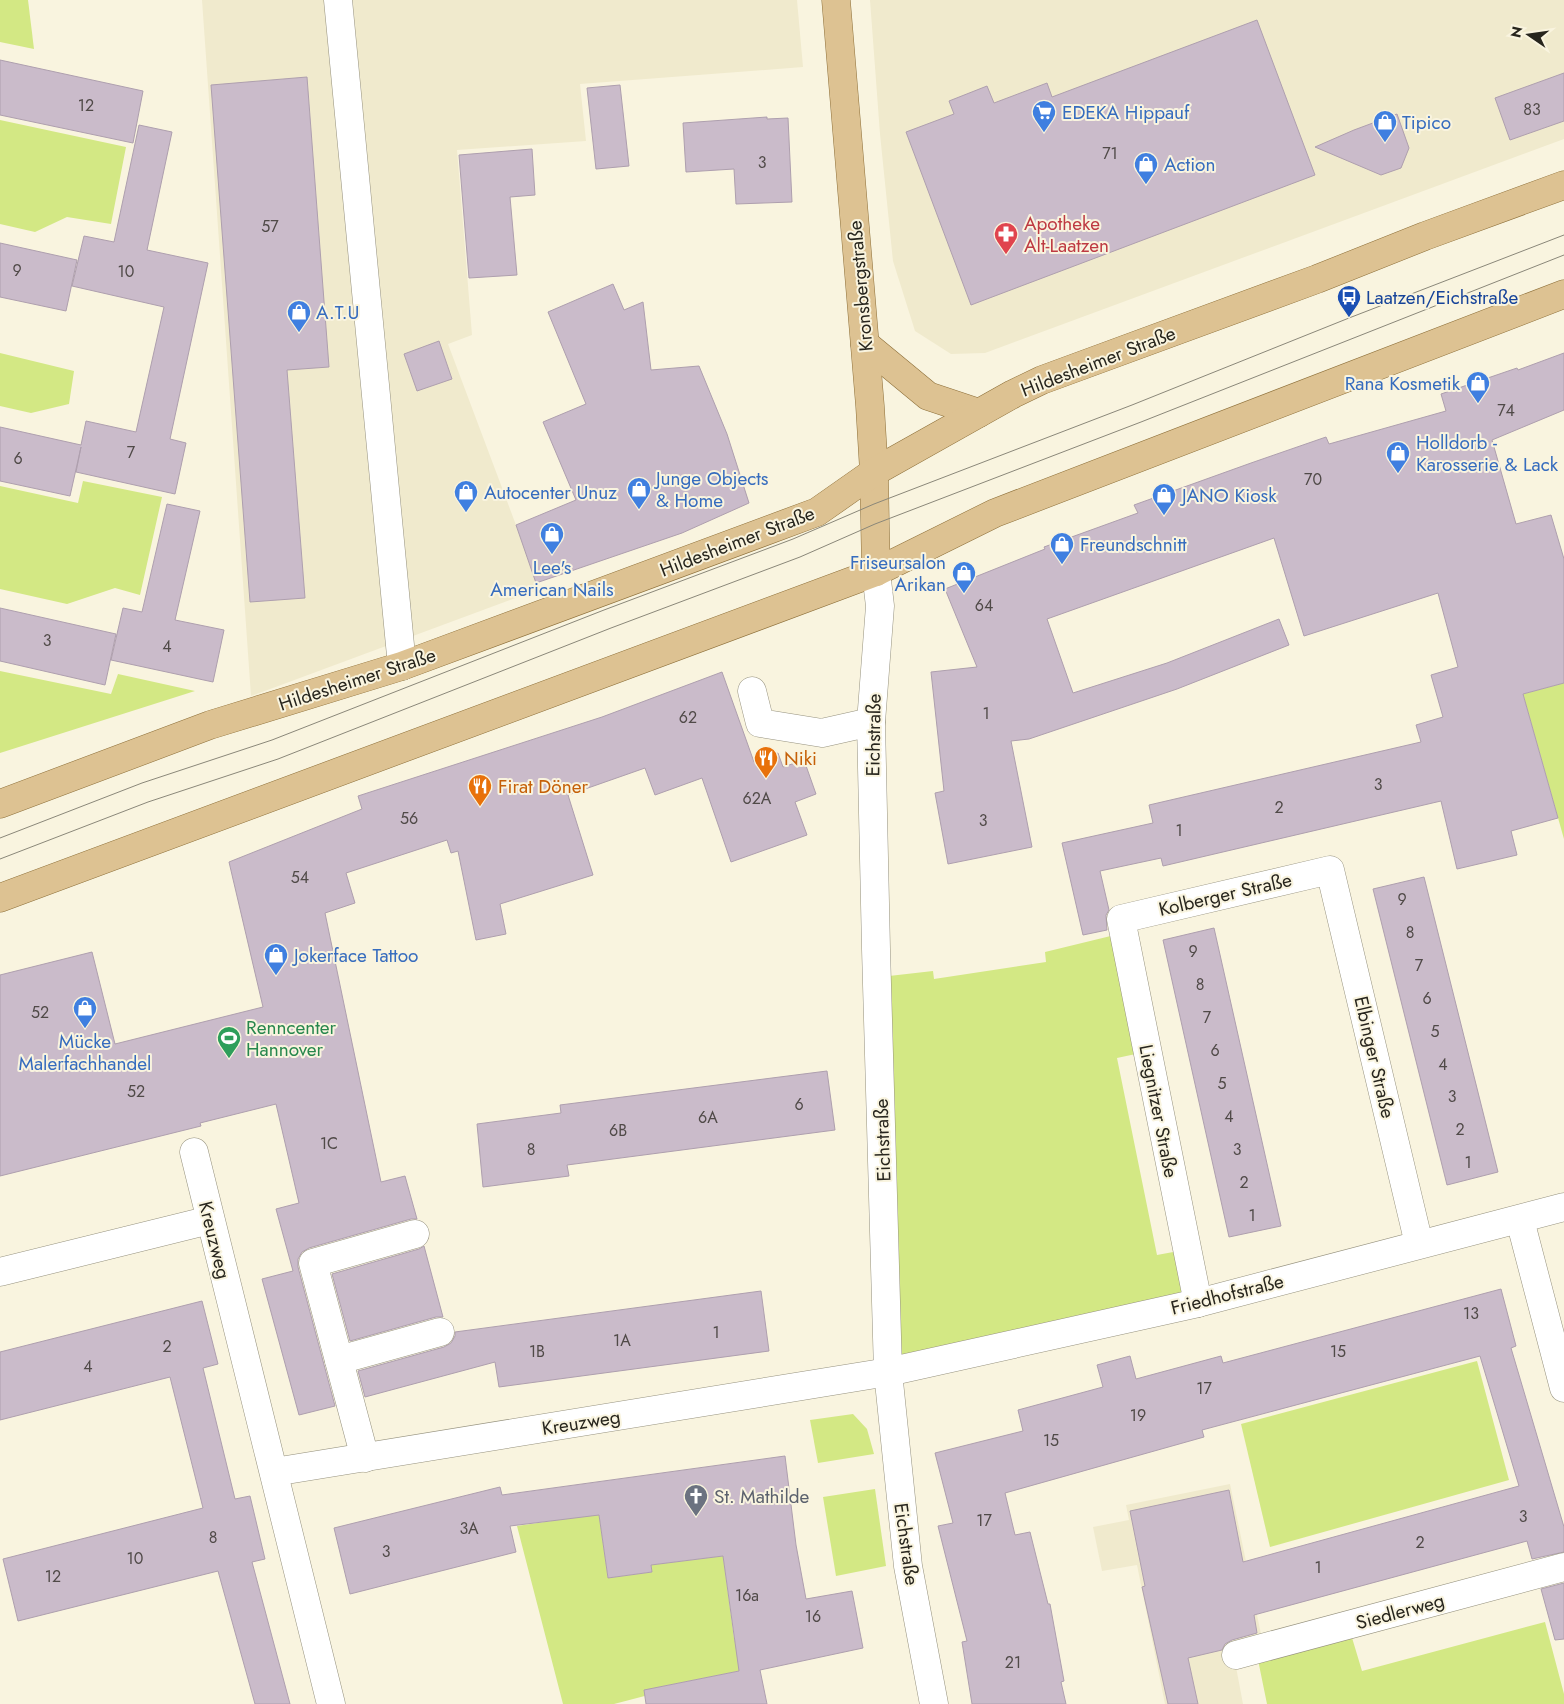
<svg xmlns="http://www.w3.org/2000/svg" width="1564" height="1704" font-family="Jost,sans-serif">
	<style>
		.built { fill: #f0eacd }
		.green { fill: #d3e884 }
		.building { fill: #cabbca; stroke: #ae9fae }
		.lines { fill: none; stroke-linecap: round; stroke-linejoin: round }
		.minor-casing { stroke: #96927f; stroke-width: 29 }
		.major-casing { stroke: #8e703a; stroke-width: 29 }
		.minor { stroke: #fff; stroke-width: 28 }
		.major { stroke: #ddc292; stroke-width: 28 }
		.tram { stroke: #8a8779; stroke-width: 1 }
		.labels { text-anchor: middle; stroke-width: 4; stroke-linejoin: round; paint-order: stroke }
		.number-label { font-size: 16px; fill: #504a48 }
		.shop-label { font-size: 19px; fill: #366cbe; stroke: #f9f4df; text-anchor: start }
		.health-label { font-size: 19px; fill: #be3a42; stroke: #f9f4df; text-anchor: start }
		.street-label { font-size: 19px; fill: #27251d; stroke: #f9f4df }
		.transit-label { font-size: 19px; fill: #164399; stroke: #f9f4df; text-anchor: start }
		.food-label { font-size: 19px; fill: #c56008; stroke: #f9f4df; text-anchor: start }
		.leisure-label { font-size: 19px; fill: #27864d; stroke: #f9f4df; text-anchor: start }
		.worship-label { font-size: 19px; fill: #5b616d; stroke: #f9f4df; text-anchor: start }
	</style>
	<rect width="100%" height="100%" fill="#f9f4df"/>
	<!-- built -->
	<g class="built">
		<path d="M 202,0 L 797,0 L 803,67 L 580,84 L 586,141 L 457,150 L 472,335 L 448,344 L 540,589 L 251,696 Z"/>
		<path d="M 870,0 L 1564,0 L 1564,139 L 985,353 L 951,354 L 915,331 L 893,261 L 880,134 Z"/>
		<path d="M 1230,1484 L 1263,1644 L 1233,1651 L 1243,1704 L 1165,1704 L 1137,1565 L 1102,1571 L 1093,1527 L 1129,1520 L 1126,1505 Z"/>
	</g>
	<!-- green -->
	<g class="green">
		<path d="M 0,0 L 28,0 L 34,49 L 0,42 Z"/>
		<path d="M 0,120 L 126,147 L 111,224 L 67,217 L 35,232 L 0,224 Z"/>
		<path d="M 0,353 L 74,371 L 69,404 L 31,413 L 0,406 Z"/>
		<path d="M 83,481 L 162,497 L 140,595 L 115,588 L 67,604 L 0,589 L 0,486 L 78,503 Z"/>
		<path d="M 0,671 L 111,694 L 118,674 L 195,691 L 0,753 Z"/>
		<path d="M 1564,683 L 1564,839 L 1523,694 Z"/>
		<path d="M 1123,933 L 1145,1052 L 1117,1058 L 1157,1255 L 1184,1250 L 1192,1292 L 896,1366 L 889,976 L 933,971 L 934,979 L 1046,962 L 1045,952 Z"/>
		<path d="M 1477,1361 L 1509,1480 L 1270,1547 L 1241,1424 Z"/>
		<path d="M 853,1414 L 867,1429 L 874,1454 L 818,1463 L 810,1420 Z"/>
		<path d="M 875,1489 L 886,1566 L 836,1576 L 823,1497 Z"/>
		<path d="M 596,1493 L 608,1578 L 652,1572 L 651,1565 L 723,1556 L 734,1638 L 744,1670 L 659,1687 L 660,1692 L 614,1704 L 563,1704 L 517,1526 L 551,1521 L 549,1499 Z"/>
		<path d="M 1545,1622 L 1564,1694 L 1564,1704 L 1267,1704 L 1257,1655 L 1350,1631 L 1362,1671 Z"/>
	</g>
	<!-- building -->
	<g class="building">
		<path d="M 1257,20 L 1315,175 L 971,305 L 906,132 L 954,114 L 949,101 L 987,86 L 994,103 L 1047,83 L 1052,97 Z"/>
		<path d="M 0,60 L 143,91 L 133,143 L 0,115 Z"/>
		<path d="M 1564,73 L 1564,121 L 1510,140 L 1495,98 Z"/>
		<path d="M 307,77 L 329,367 L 287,370 L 305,598 L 250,602 L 211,85 Z"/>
		<path d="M 620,85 L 629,166 L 596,169 L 587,88 Z"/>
		<path d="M 1397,114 L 1409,148 L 1401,168 L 1381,175 L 1315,147 L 1354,130 Z"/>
		<path d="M 767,117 L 767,119 L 788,118 L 792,202 L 736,204 L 734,169 L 686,172 L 683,123 Z"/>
		<path d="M 139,125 L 172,132 L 147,250 L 208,263 L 170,439 L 186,443 L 175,494 L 76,472 L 81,447 L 70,496 L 0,481 L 0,427 L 81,445 L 86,421 L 136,432 L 164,307 L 72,286 L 84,236 L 114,242 Z"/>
		<path d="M 532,149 L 535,195 L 510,197 L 517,275 L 469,278 L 459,155 Z"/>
		<path d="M 0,243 L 77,260 L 66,311 L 0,297 Z"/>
		<path d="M 613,284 L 624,310 L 643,302 L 651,370 L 699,366 L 727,434 L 749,503 L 682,533 L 536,583 L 516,525 L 576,500 L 543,422 L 586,404 L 548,312 Z"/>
		<path d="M 439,341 L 452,379 L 417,391 L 404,354 Z"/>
		<path d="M 1564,353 L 1564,410 L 1492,440 L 1516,524 L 1551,515 L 1564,559 L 1564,683 L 1523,694 L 1558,818 L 1511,831 L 1517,855 L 1457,869 L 1441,801 L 1163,866 L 1161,858 L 1100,871 L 1109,910 L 1106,915 L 1107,930 L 1083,935 L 1062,843 L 1153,823 L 1149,805 L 1421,742 L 1416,725 L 1443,717 L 1431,675 L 1458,667 L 1438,593 L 1304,636 L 1274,538 L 1047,619 L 1073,693 L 1167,663 L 1279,619 L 1289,645 L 1177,689 L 1029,739 L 1011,741 L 1032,847 L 948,864 L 935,793 L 944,791 L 931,672 L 977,667 L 945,589 L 1045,549 L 1044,547 L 1138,513 L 1134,505 L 1251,463 L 1326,437 L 1329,444 L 1446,411 L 1441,394 L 1517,368 L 1518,370 Z"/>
		<path d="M 167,504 L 200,511 L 175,620 L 224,630 L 213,682 L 111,660 L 123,608 L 142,612 Z"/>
		<path d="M 0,608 L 116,634 L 105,685 L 0,661 Z"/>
		<path d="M 722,672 L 754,762 L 778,753 L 783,767 L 804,760 L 816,794 L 795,802 L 807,835 L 731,862 L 702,778 L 655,795 L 645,768 L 568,795 L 593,875 L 500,904 L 506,934 L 476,940 L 458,851 L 451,853 L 447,840 L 346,873 L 355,903 L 325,913 L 381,1182 L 405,1176 L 417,1219 L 411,1219 L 309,1248 L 302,1252 L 298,1259 L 298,1267 L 335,1406 L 299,1415 L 262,1279 L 293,1271 L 276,1209 L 299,1203 L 276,1104 L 200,1123 L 201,1126 L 0,1176 L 0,975 L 92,952 L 115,1044 L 263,1007 L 229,862 L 362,809 L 358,796 L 602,717 Z"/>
		<path d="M 1424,877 L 1498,1172 L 1447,1185 L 1373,889 Z"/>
		<path d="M 1214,928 L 1281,1226 L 1229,1237 L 1163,940 Z"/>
		<path d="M 827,1071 L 835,1130 L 567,1165 L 569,1176 L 483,1187 L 477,1124 L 561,1113 L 560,1105 Z"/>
		<path d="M 424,1246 L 443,1317 L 436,1317 L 350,1341 L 332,1274 L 419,1249 Z"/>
		<path d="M 1501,1289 L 1516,1346 L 1511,1348 L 1564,1527 L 1564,1552 L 1532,1559 L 1527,1541 L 1254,1615 L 1257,1633 L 1232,1640 L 1225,1644 L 1222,1650 L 1188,1658 L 1198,1704 L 1168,1704 L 1142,1587 L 1145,1586 L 1130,1511 L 1229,1490 L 1243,1562 L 1519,1486 L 1480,1356 L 1202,1430 L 1204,1437 L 1005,1493 L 1015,1535 L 1030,1532 L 1048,1604 L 1050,1604 L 1064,1681 L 1061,1682 L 1066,1704 L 972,1704 L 962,1642 L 967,1641 L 938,1526 L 953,1523 L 935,1453 L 1023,1431 L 1018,1410 L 1103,1387 L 1097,1365 L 1130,1356 L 1136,1379 L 1221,1356 L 1223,1363 Z"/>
		<path d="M 761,1291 L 769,1351 L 499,1387 L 495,1362 L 365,1397 L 358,1371 L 444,1347 L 451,1343 L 455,1336 L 455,1332 Z"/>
		<path d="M 202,1301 L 218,1364 L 203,1368 L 235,1499 L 250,1496 L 265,1559 L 252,1562 L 290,1704 L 255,1704 L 218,1571 L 18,1621 L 3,1559 L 203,1508 L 170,1377 L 0,1420 L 0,1352 Z"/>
		<path d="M 785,1456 L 796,1545 L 806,1599 L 852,1591 L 863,1648 L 760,1670 L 767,1704 L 646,1704 L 644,1690 L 739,1671 L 723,1556 L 651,1565 L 652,1572 L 608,1578 L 599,1515 L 510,1526 L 516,1552 L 350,1594 L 334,1528 L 500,1487 L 502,1495 Z"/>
		<path d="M 1564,1583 L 1564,1639 L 1555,1640 L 1541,1589 Z"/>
	</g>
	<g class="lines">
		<!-- minor casing -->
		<g class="minor-casing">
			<g id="minor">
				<path d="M 338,0 L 402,666"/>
				<path d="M 876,572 L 880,606 L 871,722 L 876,949 L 888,1372 L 908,1566 L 934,1704"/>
				<path d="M 752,691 L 760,723 L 822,733 L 871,722"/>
				<path d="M 194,1152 L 331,1704"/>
				<path d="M 1520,1220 L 1564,1388"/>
				<path d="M 0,1272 L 210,1220"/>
				<path d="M 1198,1303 L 1121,919 L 1330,870 L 1419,1244"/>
				<path d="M 339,1360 L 440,1332"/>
				<path d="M 365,1458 L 313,1263 L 415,1234"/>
				<path d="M 274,1472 L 888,1372 L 1198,1303 L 1564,1207"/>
				<path d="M 1236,1655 L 1564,1567"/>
			</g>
		</g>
		<!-- major casing -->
		<g class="major-casing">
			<g id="major">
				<path d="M 836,0 L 870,406 L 874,472 L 876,572"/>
				<path d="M 865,344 L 928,396 L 979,413"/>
				<path d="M 0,804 L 210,725 L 402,666 L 817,512 L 874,472 L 1013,394 L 1042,380 L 1317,279 L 1425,236 L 1564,185"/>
				<path d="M 0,898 L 876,572 L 995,513 L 1564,294"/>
			</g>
		</g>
		<!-- minor -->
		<use href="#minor" class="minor"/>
		<!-- major -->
		<use href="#major" class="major"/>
		<!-- tram -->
		<g class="tram">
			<path d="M 0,838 L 142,783 L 272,740 L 604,610 L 793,539 L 874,504 L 1132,405 L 1349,318 L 1564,235"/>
			<path d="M 0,859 L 148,802 L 278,759 L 611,628 L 800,557 L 875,524 L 1141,422 L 1564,255"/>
		</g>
	</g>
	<!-- icons -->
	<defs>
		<g id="supermarket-pin" transform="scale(1.25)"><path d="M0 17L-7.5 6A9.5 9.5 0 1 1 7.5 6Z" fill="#3f7fe0" stroke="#f9f4df"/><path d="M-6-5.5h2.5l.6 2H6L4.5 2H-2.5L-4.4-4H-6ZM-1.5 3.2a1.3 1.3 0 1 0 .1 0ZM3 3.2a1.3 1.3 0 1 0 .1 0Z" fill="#fff"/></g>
		<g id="shop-pin" transform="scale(1.25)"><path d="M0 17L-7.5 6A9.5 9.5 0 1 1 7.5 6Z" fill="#3f7fe0" stroke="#f9f4df"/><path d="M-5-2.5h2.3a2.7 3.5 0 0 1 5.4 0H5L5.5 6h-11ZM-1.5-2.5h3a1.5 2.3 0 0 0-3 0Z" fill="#fff"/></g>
		<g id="pharmacy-pin" transform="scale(1.25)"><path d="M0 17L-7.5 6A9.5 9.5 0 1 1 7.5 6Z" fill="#e0444e" stroke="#f9f4df"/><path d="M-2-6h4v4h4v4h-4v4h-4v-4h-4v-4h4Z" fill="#fff"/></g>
		<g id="bus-pin" transform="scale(1.25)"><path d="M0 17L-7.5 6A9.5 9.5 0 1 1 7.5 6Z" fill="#1a4fb4" stroke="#f9f4df"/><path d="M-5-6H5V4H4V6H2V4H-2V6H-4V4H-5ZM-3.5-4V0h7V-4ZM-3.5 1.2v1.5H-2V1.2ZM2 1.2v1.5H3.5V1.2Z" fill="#fff"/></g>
		<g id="restaurant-pin" transform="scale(1.25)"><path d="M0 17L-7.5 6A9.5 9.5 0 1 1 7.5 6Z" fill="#e8710a" stroke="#f9f4df"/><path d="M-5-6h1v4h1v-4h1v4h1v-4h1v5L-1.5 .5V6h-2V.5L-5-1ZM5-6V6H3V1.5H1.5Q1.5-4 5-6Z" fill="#fff"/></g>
		<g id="stadium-pin" transform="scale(1.25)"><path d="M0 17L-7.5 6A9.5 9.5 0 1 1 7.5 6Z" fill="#2e9e5b" stroke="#f9f4df"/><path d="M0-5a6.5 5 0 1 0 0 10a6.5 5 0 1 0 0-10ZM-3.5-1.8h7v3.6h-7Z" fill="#fff"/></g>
		<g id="church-pin" transform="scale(1.25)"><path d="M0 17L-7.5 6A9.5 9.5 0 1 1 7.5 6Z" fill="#6b7280" stroke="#f9f4df"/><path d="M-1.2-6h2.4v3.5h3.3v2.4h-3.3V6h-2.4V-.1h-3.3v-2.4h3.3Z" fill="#fff"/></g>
	</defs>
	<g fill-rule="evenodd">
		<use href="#supermarket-pin" x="1044" y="112"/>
		<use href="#shop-pin" x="1385" y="122"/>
		<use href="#shop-pin" x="1146" y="164"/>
		<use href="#pharmacy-pin" x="1006" y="234"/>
		<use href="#bus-pin" x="1349" y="297"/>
		<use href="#shop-pin" x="299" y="312"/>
		<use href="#shop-pin" x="1478" y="383"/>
		<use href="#shop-pin" x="1398" y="453"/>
		<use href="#shop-pin" x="639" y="489"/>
		<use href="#shop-pin" x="466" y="492"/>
		<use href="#shop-pin" x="1164" y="495"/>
		<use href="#shop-pin" x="552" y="534"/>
		<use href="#shop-pin" x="1062" y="544"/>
		<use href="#shop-pin" x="964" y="573"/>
		<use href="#restaurant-pin" x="766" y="758"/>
		<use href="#restaurant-pin" x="480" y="786"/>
		<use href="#shop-pin" x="276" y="955"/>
		<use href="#shop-pin" x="85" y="1008"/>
		<use href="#stadium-pin" x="229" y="1038"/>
		<use href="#church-pin" x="696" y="1496"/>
	</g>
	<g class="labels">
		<!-- number labels -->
		<g class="number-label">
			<text x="86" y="111">12</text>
			<text x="1532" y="115">83</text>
			<text x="1110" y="159">71</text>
			<text x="762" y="168">3</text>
			<text x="270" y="232">57</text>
			<text x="17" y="276">9</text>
			<text x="126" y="277">10</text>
			<text x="1506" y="416">74</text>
			<text x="131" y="458">7</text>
			<text x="18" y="464">6</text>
			<text x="1313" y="485">70</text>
			<text x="984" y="611">64</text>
			<text x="47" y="646">3</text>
			<text x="167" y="652">4</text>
			<text x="986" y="719">1</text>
			<text x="688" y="723">62</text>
			<text x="1378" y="790">3</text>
			<text x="757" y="804">62A</text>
			<text x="1279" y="813">2</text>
			<text x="409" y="824">56</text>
			<text x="983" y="826">3</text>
			<text x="1179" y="836">1</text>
			<text x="300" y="883">54</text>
			<text x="1402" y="905">9</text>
			<text x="1410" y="938">8</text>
			<text x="1193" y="957">9</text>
			<text x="1419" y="971">7</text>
			<text x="1200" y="990">8</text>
			<text x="1427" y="1004">6</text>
			<text x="40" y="1018">52</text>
			<text x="1207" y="1023">7</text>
			<text x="1435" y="1037">5</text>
			<text x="1215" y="1056">6</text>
			<text x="1443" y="1070">4</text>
			<text x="1222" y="1089">5</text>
			<text x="136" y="1097">52</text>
			<text x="1452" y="1102">3</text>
			<text x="799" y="1110">6</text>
			<text x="1229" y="1122">4</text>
			<text x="708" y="1123">6A</text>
			<text x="1460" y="1135">2</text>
			<text x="618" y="1136">6B</text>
			<text x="329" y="1149">1C</text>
			<text x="531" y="1155">8</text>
			<text x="1237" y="1155">3</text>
			<text x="1468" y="1168">1</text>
			<text x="1244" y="1188">2</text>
			<text x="1252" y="1221">1</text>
			<text x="1471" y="1319">13</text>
			<text x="716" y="1338">1</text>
			<text x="622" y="1346">1A</text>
			<text x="167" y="1352">2</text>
			<text x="537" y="1357">1B</text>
			<text x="1338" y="1357">15</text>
			<text x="88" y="1372">4</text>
			<text x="1204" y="1394">17</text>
			<text x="1138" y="1421">19</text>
			<text x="1051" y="1446">15</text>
			<text x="1523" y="1522">3</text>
			<text x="984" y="1526">17</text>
			<text x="469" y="1534">3A</text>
			<text x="213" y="1543">8</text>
			<text x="1420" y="1548">2</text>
			<text x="386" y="1557">3</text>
			<text x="135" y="1564">10</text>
			<text x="1318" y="1573">1</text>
			<text x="53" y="1582">12</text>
			<text x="747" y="1601">16a</text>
			<text x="813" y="1622">16</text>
			<text x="1013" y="1668">21</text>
		</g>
		<!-- shop labels -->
		<g class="shop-label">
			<text x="1062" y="119">EDEKA Hippauf</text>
			<text x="1402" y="129">Tipico</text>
			<text x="1164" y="171">Action</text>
			<text x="316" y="319">A.T.U</text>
			<text x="1460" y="390" text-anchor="end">Rana Kosmetik</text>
			<text x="1416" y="449">Holldorb -<tspan x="1416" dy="22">Karosserie &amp; Lack</tspan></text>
			<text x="656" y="485">Junge Objects<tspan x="656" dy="22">&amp; Home</tspan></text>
			<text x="484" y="499">Autocenter Unuz</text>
			<text x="1182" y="502">JANO Kiosk</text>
			<text x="1080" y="551">Freundschnitt</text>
			<text x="946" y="569" text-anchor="end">Friseursalon<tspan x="946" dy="22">Arikan</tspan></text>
			<text x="552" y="574" text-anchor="middle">Lee's<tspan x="552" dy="22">American Nails</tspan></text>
			<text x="294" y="962">Jokerface Tattoo</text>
			<text x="85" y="1048" text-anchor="middle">Mücke<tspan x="85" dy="22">Malerfachhandel</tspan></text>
		</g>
		<!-- health labels -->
		<g class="health-label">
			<text x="1024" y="230">Apotheke<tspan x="1024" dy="22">Alt-Laatzen</tspan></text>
		</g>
		<!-- street labels -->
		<g class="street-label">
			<text transform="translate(860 286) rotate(-95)" y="7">Kronsbergstraße</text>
			<text transform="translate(1098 361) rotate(-21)" y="7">Hildesheimer Straße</text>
			<text transform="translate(737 541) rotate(-21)" y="7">Hildesheimer Straße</text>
			<text transform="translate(357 679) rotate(-18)" y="7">Hildesheimer Straße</text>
			<text transform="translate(873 735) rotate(-89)" y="7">Eichstraße</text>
			<text transform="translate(1225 894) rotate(-13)" y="7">Kolberger Straße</text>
			<text transform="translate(1375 1057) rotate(77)" y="7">Elbinger Straße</text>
			<text transform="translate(1159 1111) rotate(79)" y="7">Liegnitzer Straße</text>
			<text transform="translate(882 1140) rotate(-92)" y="7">Eichstraße</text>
			<text transform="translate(215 1240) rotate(76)" y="7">Kreuzweg</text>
			<text transform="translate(1227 1294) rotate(-14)" y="7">Friedhofstraße</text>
			<text transform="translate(581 1422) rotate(-9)" y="7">Kreuzweg</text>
			<text transform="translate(907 1544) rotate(82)" y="7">Eichstraße</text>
			<text transform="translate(1400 1611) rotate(-15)" y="7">Siedlerweg</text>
		</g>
		<!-- transit labels -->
		<g class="transit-label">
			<text x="1366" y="304">Laatzen/Eichstraße</text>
		</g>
		<!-- food labels -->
		<g class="food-label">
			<text x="784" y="765">Niki</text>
			<text x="498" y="793">Firat Döner</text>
		</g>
		<!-- leisure labels -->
		<g class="leisure-label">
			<text x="246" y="1034">Renncenter<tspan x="246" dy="22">Hannover</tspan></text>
		</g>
		<!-- worship labels -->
		<g class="worship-label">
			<text x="714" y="1503">St. Mathilde</text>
		</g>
	</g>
	<!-- north arrow -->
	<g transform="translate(1529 35) rotate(283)" stroke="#f9f4df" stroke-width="4" paint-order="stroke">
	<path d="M0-4L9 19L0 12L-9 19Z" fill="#27251d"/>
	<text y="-8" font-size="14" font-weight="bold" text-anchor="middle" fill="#27251d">N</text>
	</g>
</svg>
